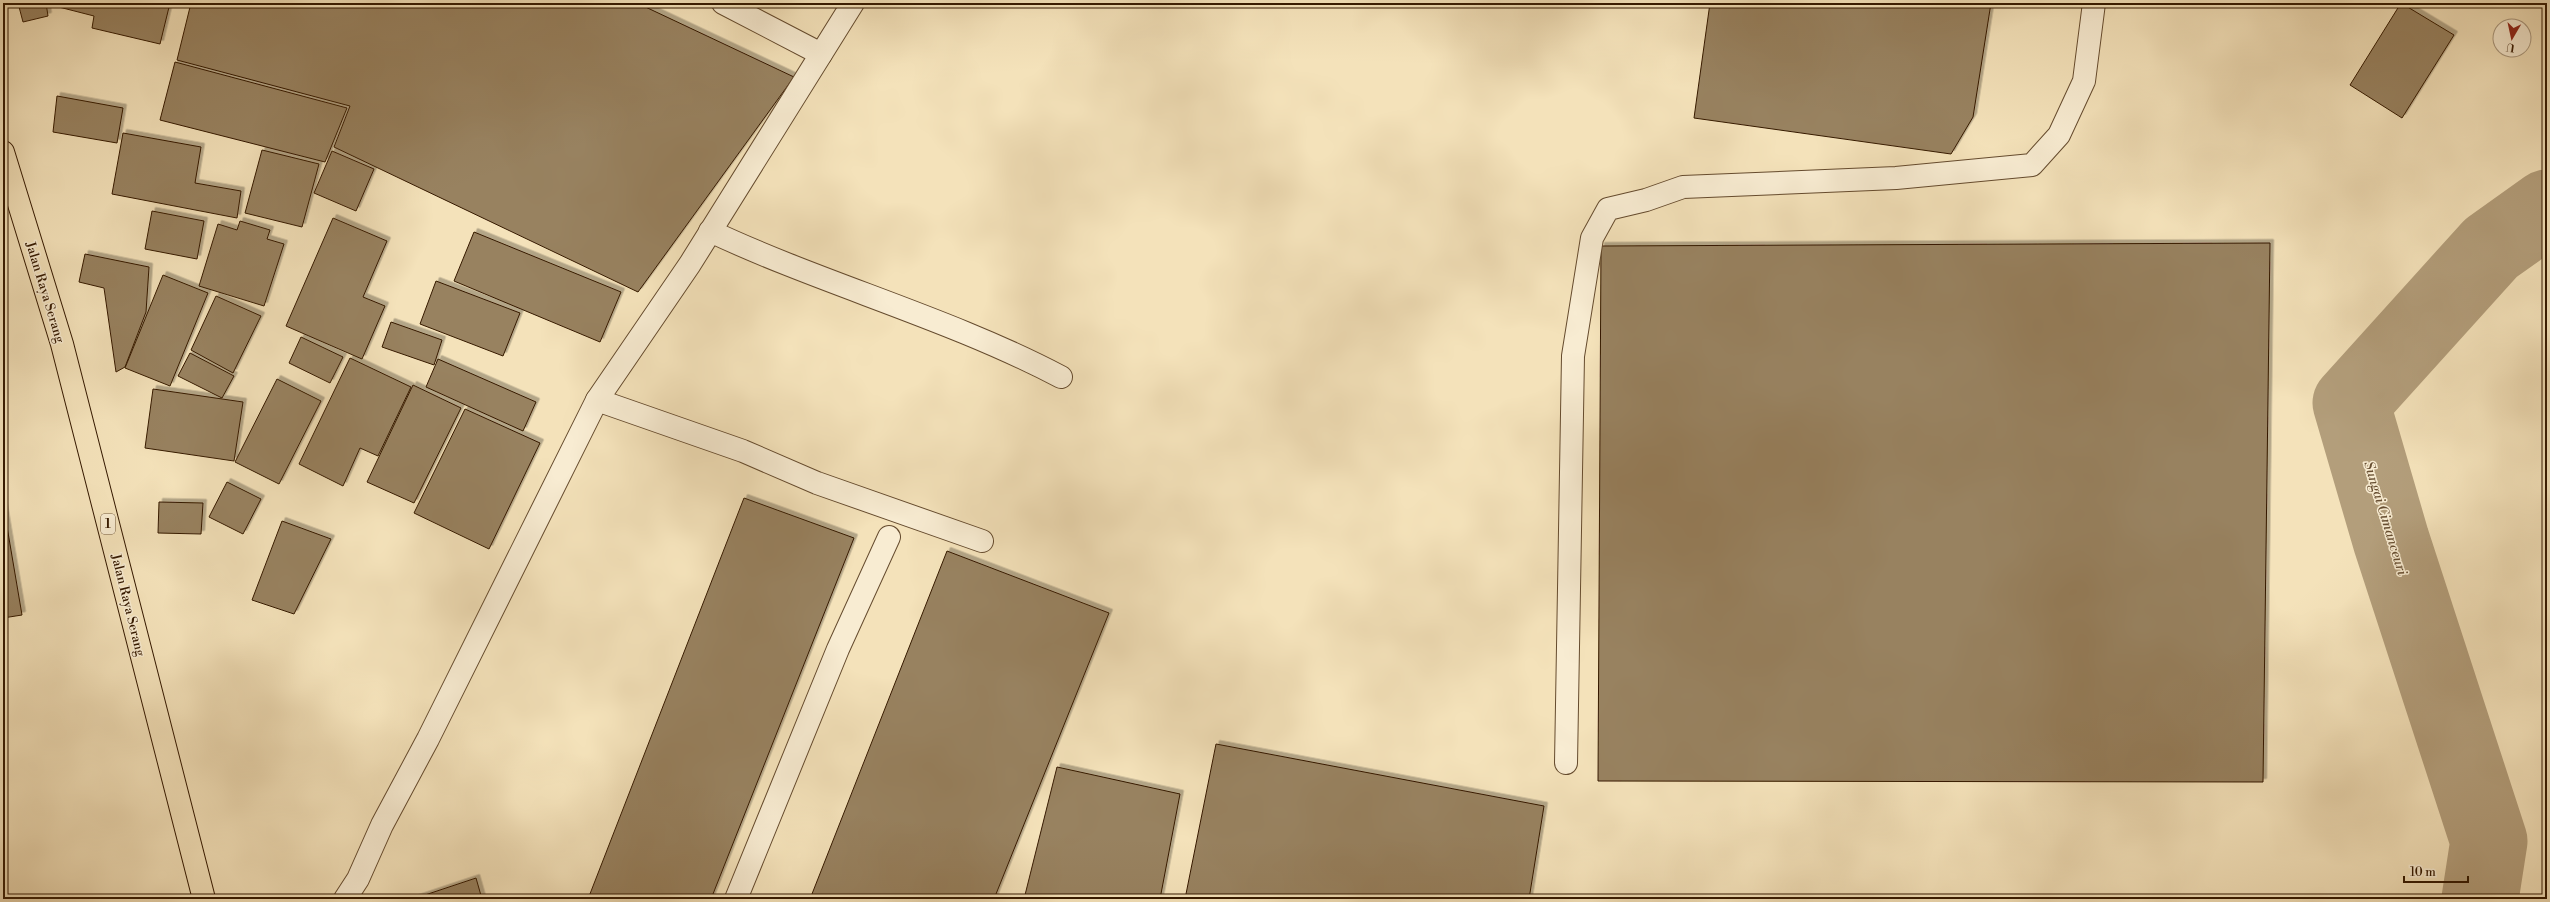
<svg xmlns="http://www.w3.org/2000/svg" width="2550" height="902" font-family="'Libre Bodoni',serif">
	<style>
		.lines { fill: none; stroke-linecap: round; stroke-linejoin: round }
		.river { stroke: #b39e7b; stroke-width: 77 }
		.building { fill: #988261; stroke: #351900; filter: url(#shadow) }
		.lane-casing { stroke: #654b2e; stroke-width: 24 }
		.street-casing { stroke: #654b2e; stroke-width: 24 }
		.highway-casing { stroke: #351900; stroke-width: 24 }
		.lane { stroke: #f8ecd2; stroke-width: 22 }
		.street { stroke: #f8ecd2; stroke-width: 22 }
		.highway { stroke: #f4e2ba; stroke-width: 22 }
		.labels { text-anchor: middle; stroke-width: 3; stroke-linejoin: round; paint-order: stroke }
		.shield { fill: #f8ecd2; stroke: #70583f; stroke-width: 1 }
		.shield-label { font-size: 12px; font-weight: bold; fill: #351900 }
		.street-label { font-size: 13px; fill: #351900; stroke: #f8ecd2 }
		.water-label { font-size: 14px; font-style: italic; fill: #674e31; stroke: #f8ecd2 }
	</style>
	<defs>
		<filter id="shadow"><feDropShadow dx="3.5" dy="-3.5" stdDeviation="0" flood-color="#0004"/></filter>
	</defs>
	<rect width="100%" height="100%" fill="#f4e2ba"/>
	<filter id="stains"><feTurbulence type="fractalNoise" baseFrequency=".005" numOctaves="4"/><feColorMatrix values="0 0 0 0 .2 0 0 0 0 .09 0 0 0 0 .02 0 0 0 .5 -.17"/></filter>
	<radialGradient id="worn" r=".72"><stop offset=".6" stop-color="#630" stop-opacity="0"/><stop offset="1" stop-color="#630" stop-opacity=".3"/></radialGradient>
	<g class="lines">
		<!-- river -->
		<path class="river" d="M 2480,899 L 2489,841 L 2391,540 L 2351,403 L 2491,248 L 2547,208"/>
	</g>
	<!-- building -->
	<g class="building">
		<path d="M 18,3 L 46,3 L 48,16 L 23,22 Z"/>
		<path d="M 51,3 L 170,3 L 160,44 L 92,28 L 94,16 L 51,5 Z"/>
		<path d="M 191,3 L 637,3 L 794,77 L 638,292 L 334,147 L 350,106 L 177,60 Z"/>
		<path d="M 1710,3 L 1991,3 L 1973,117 L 1951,154 L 1694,118 Z"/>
		<path d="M 2401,3 L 2454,35 L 2402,118 L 2350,85 Z"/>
		<path d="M 175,62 L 347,108 L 325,162 L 160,120 Z"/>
		<path d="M 57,96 L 123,108 L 117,143 L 53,132 Z"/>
		<path d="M 123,133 L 201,147 L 195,183 L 241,191 L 237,218 L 112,194 Z"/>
		<path d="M 262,150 L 319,164 L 302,227 L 245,213 Z"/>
		<path d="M 332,151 L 374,169 L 356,211 L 314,193 Z"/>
		<path d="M 152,211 L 204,221 L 197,259 L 145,249 Z"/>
		<path d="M 333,218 L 387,241 L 363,297 L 385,306 L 362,359 L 286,326 Z"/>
		<path d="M 240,221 L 270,230 L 267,239 L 284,244 L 264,306 L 199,286 L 218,224 L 237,230 Z"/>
		<path d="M 474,232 L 621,292 L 600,342 L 454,281 Z"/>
		<path d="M 2270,243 L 2263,782 L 1598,781 L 1601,246 Z"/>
		<path d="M 85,254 L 149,267 L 146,312 L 125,367 L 116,372 L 104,288 L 79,282 Z"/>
		<path d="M 163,275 L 208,293 L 170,386 L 125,368 Z"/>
		<path d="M 436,281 L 520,313 L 503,356 L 420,324 Z"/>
		<path d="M 216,296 L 261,316 L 233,373 L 191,350 Z"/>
		<path d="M 391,322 L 442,340 L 434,365 L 382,347 Z"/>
		<path d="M 301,337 L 343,357 L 330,383 L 289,363 Z"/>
		<path d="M 190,353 L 234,376 L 222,398 L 178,376 Z"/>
		<path d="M 350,358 L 411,387 L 378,456 L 360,448 L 343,486 L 299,464 Z"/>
		<path d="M 438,359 L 536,402 L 523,431 L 426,387 Z"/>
		<path d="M 277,379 L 321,401 L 279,484 L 235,462 Z"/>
		<path d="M 413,385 L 461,408 L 414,503 L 367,482 Z"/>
		<path d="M 153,389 L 243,402 L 234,461 L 145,448 Z"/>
		<path d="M 465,409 L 540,443 L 489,549 L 414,513 Z"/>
		<path d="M 227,482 L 261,499 L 243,534 L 209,517 Z"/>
		<path d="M 744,498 L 854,538 L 711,899 L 588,899 Z"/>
		<path d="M 159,502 L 203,503 L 201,534 L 158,533 Z"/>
		<path d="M 3,503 L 22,615 L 3,618 Z"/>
		<path d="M 282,521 L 331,539 L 294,614 L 252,600 Z"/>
		<path d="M 947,551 L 1109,613 L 994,899 L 810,899 Z"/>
		<path d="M 1216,744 L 1544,806 L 1529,899 L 1185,899 Z"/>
		<path d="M 1057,767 L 1180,794 L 1160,899 L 1024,899 Z"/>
		<path d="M 476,878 L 482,899 L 413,899 Z"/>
	</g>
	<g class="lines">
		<!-- lane casing -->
		<g class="lane-casing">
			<g id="lane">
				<path d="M 1566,763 L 1573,356 L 1592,238 L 1608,209 L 1646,200 L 1683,187 L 1896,178 L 2032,165 L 2059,135 L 2084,81 L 2094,3"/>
				<path d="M 736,899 L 838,649 L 889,537"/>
			</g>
		</g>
		<!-- street casing -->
		<g class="street-casing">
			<g id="street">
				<path d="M 723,3 L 821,54"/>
				<path d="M 710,231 C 825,285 949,318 1061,377"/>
				<path d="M 597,400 L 743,451 L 817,483 L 982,541"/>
				<path d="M 345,899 L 358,879 L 382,825 L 428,739 L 597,400 L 690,264 L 853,3"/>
			</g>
		</g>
		<!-- highway casing -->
		<g class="highway-casing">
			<path id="highway" d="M 3,152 L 62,344 L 204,899"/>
		</g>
		<!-- lane -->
		<use href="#lane" class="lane"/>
		<!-- street -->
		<use href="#street" class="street"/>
		<!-- highway -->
		<use href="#highway" class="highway"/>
	</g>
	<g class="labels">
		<!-- shield labels -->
		<rect class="shield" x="101" y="514" width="14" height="20" rx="3"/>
		<g class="shield-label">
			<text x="108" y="528">1</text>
		</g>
		<!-- street labels -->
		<g class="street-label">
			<text transform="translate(46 292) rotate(73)" y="5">Jalan Raya Serang</text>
			<text transform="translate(129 605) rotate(76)" y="5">Jalan Raya Serang</text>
		</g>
		<!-- water labels -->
		<g class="water-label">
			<text transform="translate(2386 518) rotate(73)" y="5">Sungai Cimanceuri</text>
		</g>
	</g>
	<!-- margin -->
	<rect width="2550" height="902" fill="none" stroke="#f4e2ba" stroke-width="16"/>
	<rect x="4" y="4" width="2542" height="894" fill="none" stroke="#351900" stroke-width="2"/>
	<rect x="8" y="8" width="2534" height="886" fill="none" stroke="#351900"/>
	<!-- north arrow -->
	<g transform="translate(2512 38) rotate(189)"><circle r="19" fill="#f8ecd2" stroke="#aa987e"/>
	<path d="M0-3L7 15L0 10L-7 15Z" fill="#8f2418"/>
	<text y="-6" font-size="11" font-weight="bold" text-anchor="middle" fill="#351900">U</text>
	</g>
	<!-- scale -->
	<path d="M2404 876v6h64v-6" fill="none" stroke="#351900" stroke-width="2"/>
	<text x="2410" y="876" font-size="12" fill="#351900" stroke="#f8ecd2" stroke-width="3" paint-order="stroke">10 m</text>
	<rect width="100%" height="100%" filter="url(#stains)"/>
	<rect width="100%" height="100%" fill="url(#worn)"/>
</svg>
